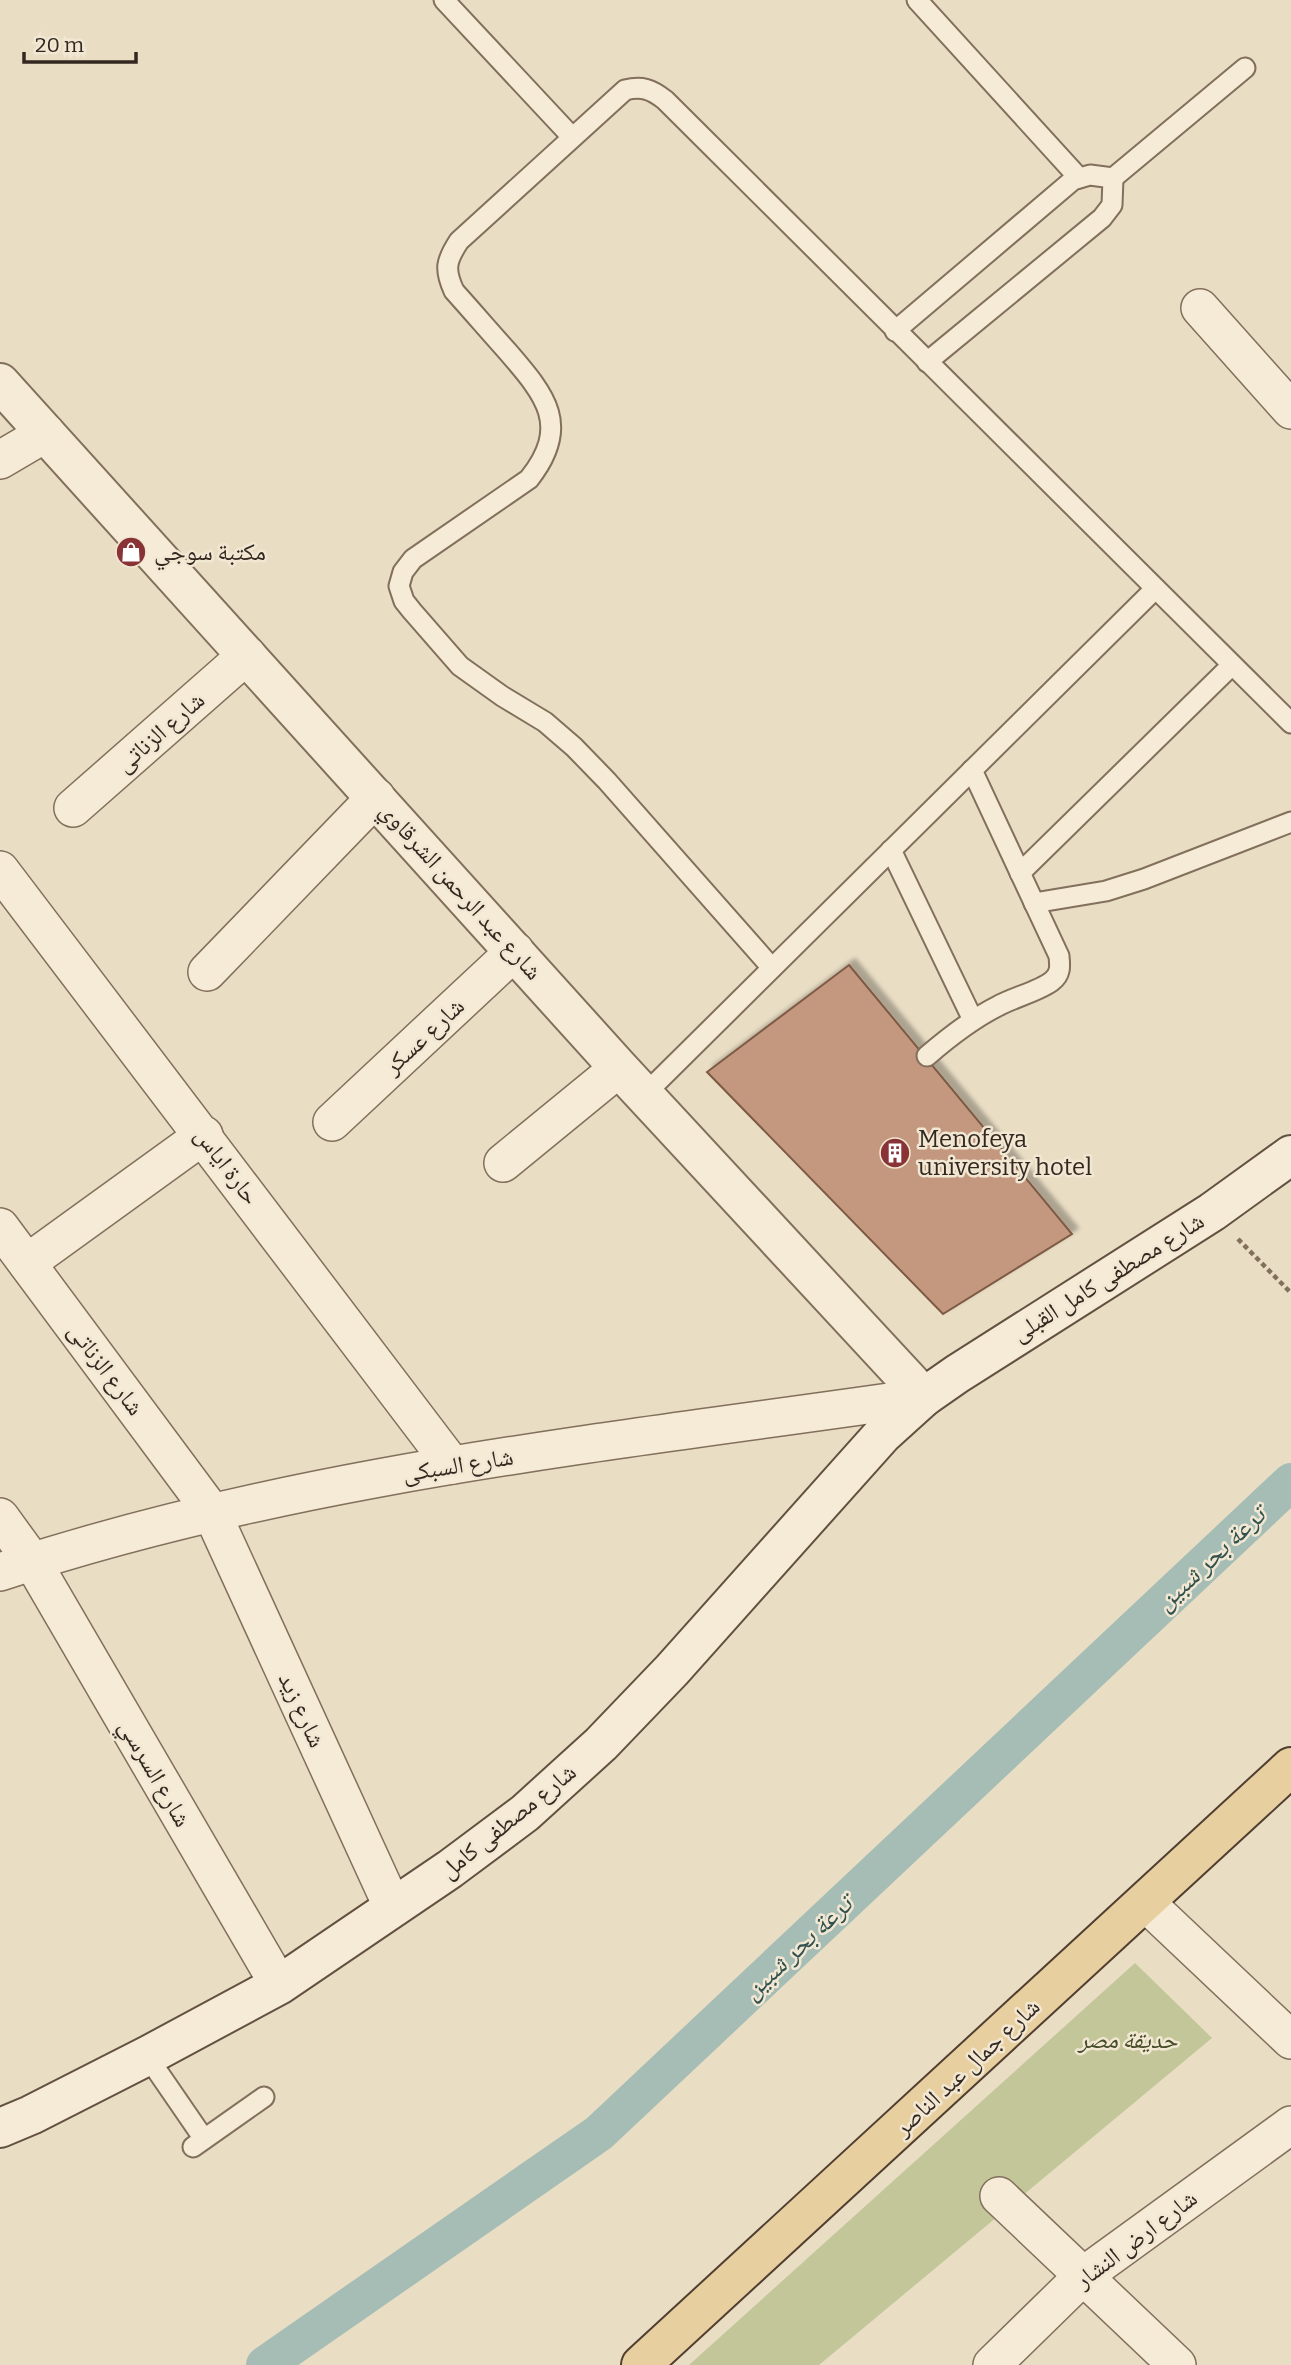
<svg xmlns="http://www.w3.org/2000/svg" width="1291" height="2365" font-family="Bitter,'Noto Naskh Arabic',serif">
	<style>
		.green { fill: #c2c699 }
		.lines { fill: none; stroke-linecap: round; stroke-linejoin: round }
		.canal { stroke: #a5bdb5; stroke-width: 38 }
		.building { fill: #c3987e; stroke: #7e5a45; stroke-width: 2; filter: url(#shadow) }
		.service-casing { stroke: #826f5c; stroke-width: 23 }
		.minor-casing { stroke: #826f5c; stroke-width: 40 }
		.tertiary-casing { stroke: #826f5c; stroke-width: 42 }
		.secondary-casing { stroke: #635040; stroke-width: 42 }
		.primary-casing { stroke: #503e30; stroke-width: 42 }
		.path { stroke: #826f5c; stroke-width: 4.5; stroke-dasharray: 5 3.5; stroke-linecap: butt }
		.service { stroke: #f5ebd6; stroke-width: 19 }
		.minor { stroke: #f5ebd6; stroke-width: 37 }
		.tertiary { stroke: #f5ebd6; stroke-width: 38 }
		.secondary { stroke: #f5ebd6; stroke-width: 38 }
		.primary { stroke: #e8cfa0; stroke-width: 38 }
		.labels { text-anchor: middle; stroke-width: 5; stroke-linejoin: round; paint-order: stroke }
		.poi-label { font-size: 24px; fill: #33281f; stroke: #f1e7d3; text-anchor: start }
		.street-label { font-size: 24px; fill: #33281f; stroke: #f1e7d3 }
		.park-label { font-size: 24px; font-style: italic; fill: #454d28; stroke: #f1e7d3 }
		.water-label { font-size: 26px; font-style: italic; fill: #30514e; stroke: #f1e7d3 }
	</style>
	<defs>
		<filter id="shadow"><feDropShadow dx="6" dy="-6" stdDeviation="2" flood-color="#0004"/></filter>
	</defs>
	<rect width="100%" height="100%" fill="#e9ddc4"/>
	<!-- green -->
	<path class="green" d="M 1135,1963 L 1212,2038 L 819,2365 L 689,2365 Z"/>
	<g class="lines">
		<!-- canal -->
		<path class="canal" d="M 265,2365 L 599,2133 L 1291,1482"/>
	</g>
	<!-- building -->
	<path class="building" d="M 849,965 L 1072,1234 L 943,1314 L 707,1072 Z"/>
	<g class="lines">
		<!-- service casing -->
		<g class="service-casing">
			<g id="service">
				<path d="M 444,0 L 572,137"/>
				<path d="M 917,0 L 1079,178"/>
				<path d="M 1113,178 L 1245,68"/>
				<path d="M 895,331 L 1073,180 L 1090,175 L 1113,178"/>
				<path d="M 927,362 L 1102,218 L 1112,205 L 1113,178"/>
				<path d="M 891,850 L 973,1020"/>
				<path d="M 1020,873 L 1232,665"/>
				<path d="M 1034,903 L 1106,891 L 1144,879 L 1291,822"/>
				<path d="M 772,968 L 607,781 L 574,747 L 545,722 L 502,696 L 460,666 L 412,611 L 404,601 L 399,586 L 403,572 L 413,559 L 529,479 C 571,426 546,396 508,352 C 490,332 472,311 454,291 C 444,269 446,261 459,241 L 625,90 C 642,86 651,89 665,100 L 1291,723"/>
				<path d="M 927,1056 C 949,1037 972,1019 998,1006 C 1012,998 1042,990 1052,981 C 1061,974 1060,966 1059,956 L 972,770"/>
				<path d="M 644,1095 L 1155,589"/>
				<path d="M 147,2056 L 204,2139"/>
				<path d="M 193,2147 L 264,2097"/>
			</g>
		</g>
		<!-- minor casing -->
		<g class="minor-casing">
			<g id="minor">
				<path d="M 1200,308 L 1291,410"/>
				<path d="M 0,460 L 46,433"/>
				<path d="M 73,808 L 247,655"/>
				<path d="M 0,870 L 452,1465"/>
				<path d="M 207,972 L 376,797"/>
				<path d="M 332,1122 L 515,951"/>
				<path d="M 503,1163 L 619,1068"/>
				<path d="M 0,1227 L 211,1511 L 393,1908"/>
				<path d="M 27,1263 L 204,1135"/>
				<path d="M 0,1517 L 32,1561 L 279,1985"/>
				<path d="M 0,1572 C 299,1473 614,1442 924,1397"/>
				<path d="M 1145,1902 L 1291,2040"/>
				<path d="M 999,2196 L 1177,2365"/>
				<path d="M 992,2365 L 1083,2276 L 1291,2125"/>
			</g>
		</g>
		<!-- tertiary casing -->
		<g class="tertiary-casing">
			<path id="tertiary" d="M 0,383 L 619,1068 L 924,1397"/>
		</g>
		<!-- secondary casing -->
		<g class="secondary-casing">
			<path id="secondary" d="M 0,2128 L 31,2115 L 147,2056 L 279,1985 L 450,1869 L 525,1813 L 601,1744 L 672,1670 L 882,1435 L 924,1397 L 957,1374 L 1212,1212 L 1291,1155"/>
		</g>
		<!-- primary casing -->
		<g class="primary-casing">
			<path id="primary" d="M 641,2365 L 1291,1767"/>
		</g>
		<!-- path -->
		<path class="path" d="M 1238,1239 L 1291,1293"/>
		<!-- service -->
		<use href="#service" class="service"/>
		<!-- minor -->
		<use href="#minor" class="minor"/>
		<!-- tertiary -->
		<use href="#tertiary" class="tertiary"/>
		<!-- secondary -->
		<use href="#secondary" class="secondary"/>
		<!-- primary -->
		<use href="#primary" class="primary"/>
	</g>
	<!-- icons -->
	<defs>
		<g id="shop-disc" transform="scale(1.575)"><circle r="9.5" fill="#8a3336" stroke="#f1e7d3"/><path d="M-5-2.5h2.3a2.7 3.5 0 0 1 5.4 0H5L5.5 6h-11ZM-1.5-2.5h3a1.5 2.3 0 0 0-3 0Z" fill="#fff"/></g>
		<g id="building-disc" transform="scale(1.575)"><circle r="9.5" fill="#8a3336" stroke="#f1e7d3"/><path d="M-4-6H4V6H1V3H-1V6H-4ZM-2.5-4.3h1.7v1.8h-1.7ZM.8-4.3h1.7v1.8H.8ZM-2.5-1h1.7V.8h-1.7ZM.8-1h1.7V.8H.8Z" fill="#fff"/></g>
	</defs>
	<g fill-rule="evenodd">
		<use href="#shop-disc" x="131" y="552"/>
		<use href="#building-disc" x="895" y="1153"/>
	</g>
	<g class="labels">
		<!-- poi labels -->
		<g class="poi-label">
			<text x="154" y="560">مكتبة سوجي</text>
			<text x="918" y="1147">Menofeya<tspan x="918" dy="28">university hotel</tspan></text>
		</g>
		<!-- street labels -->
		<g class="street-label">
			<text transform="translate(160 732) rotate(-41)" y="8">شارع الزناتى</text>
			<text transform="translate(461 891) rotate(48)" y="8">شارع عبد الرحمن الشرقاوي</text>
			<text transform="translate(424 1036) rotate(-43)" y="8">شارع عسكر</text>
			<text transform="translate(227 1166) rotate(53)" y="8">حارة اياس</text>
			<text transform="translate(1108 1277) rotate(-32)" y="8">شارع مصطفى كامل القبلى</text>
			<text transform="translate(106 1369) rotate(53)" y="8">شارع الزناتى</text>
			<text transform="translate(458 1465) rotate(-9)" y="8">شارع السبكى</text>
			<text transform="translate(302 1710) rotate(65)" y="8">شارع زيد</text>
			<text transform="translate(155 1773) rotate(60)" y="8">شارع السرسي</text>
			<text transform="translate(508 1821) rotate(-39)" y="8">شارع مصطفى كامل</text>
			<text transform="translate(967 2067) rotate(-43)" y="8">شارع جمال عبد الناصر</text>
			<text transform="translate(1136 2239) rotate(-37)" y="8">شارع ارض النشار</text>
		</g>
		<!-- park labels -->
		<g class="park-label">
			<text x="1128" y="2048">حديقة مصر</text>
		</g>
		<!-- water labels -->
		<g class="water-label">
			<text transform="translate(1210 1558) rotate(-43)" y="9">ترعة بحر شبين</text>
			<text transform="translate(797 1947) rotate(-43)" y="9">ترعة بحر شبين</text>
		</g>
	</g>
	<!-- scale -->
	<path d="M24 52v10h112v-10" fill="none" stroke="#33281f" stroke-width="3.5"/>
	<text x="35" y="52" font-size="21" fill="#33281f" stroke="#f1e7d3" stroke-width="5" paint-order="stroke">20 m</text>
</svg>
